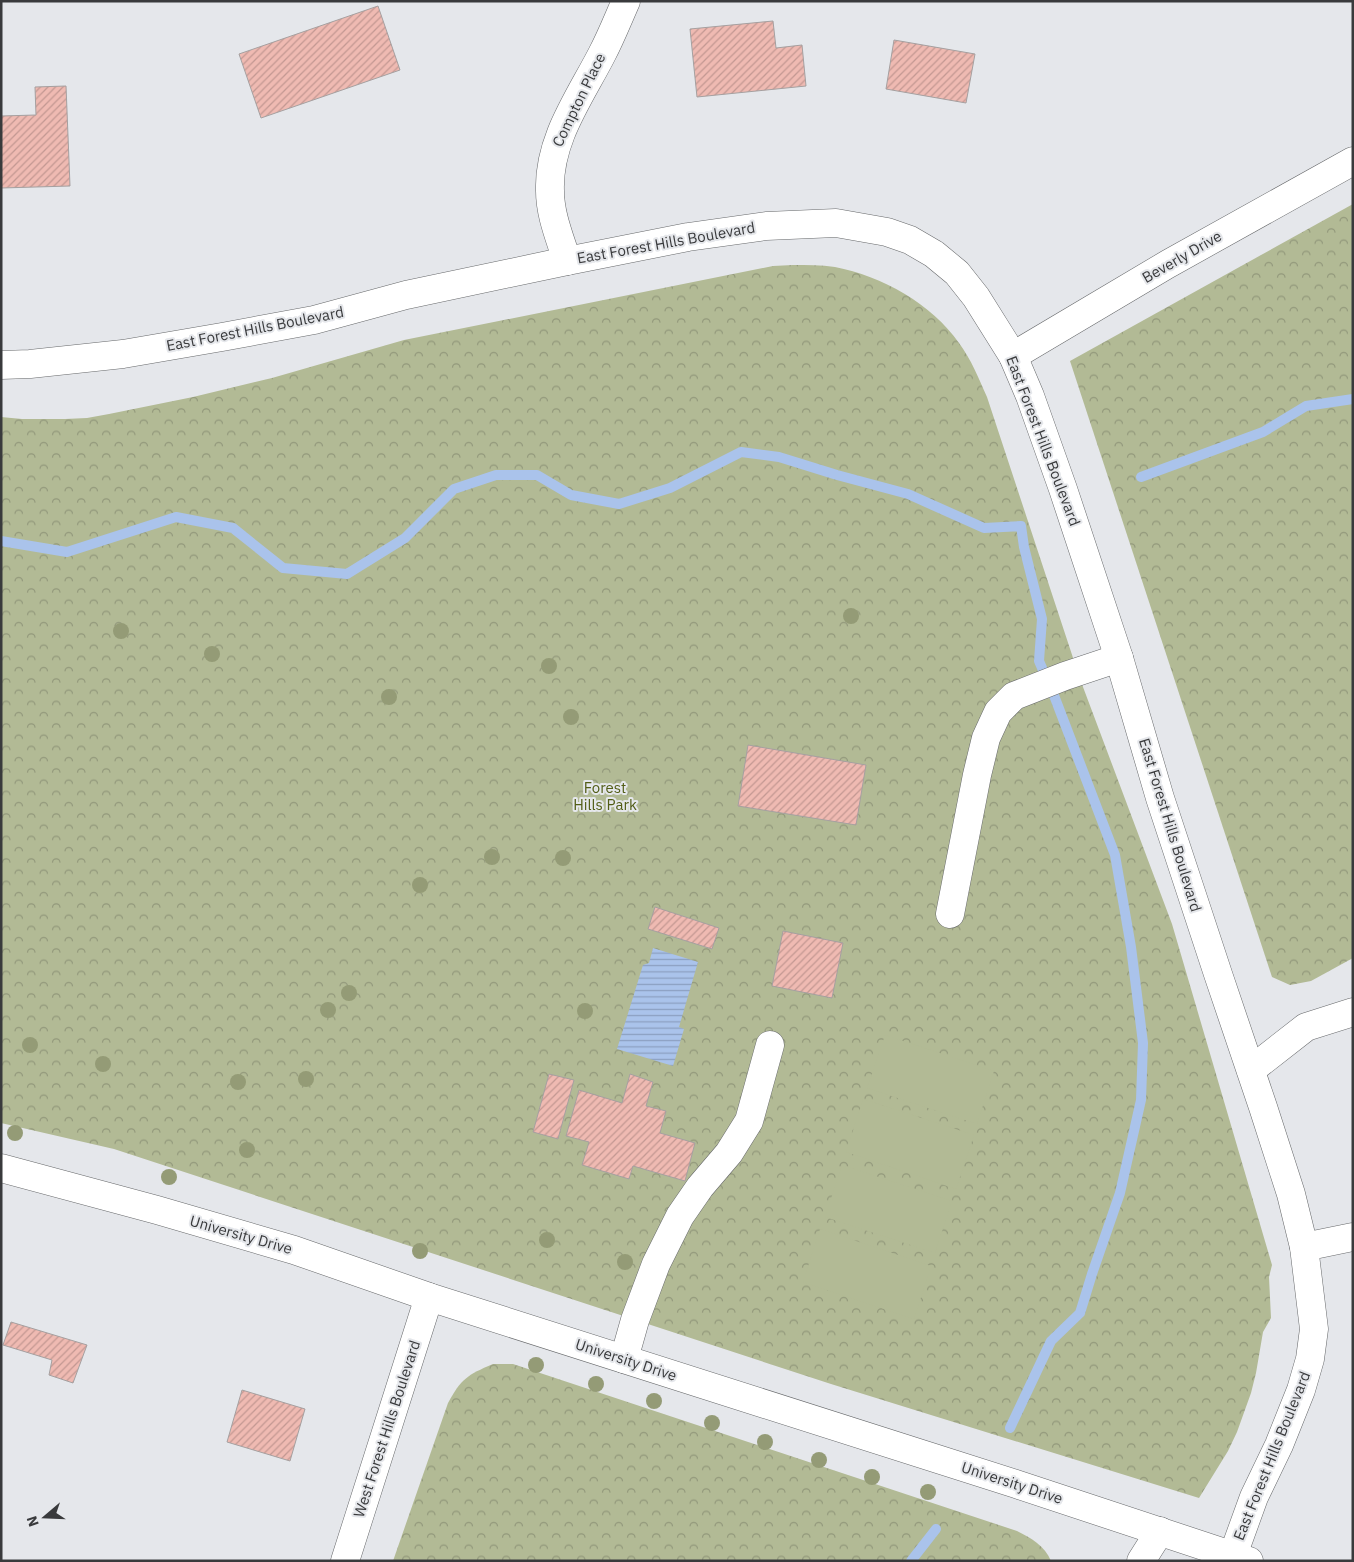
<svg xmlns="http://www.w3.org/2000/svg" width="1354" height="1562" font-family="'IBM Plex Sans',sans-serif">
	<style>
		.park { fill: url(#park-crowns) }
		.garden { fill: #b2ba95 }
		.water { fill: url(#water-rules) }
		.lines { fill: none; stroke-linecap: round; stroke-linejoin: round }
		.stream { stroke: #aac3eb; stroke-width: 10 }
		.building { fill: url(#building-hatch); stroke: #a5a0a0 }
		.minor-casing { stroke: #67696b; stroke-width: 29 }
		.major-casing { stroke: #67696b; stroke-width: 29 }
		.minor { stroke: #fff; stroke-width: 28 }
		.major { stroke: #fff; stroke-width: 28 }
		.tree { fill: #949b76 }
		.labels { text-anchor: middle; stroke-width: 4; stroke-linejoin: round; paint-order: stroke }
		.street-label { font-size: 15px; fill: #393a3c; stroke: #e5e7eb }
		.park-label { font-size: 15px; fill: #525d16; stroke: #e5e7eb }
	</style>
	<defs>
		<pattern id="park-crowns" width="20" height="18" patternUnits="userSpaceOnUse" patternTransform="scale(1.25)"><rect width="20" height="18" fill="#b2ba95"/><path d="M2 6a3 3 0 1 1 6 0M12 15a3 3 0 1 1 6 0" fill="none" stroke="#92987b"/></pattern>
		<pattern id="water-rules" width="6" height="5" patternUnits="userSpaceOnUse" patternTransform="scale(1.25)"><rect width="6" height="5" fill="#aac3eb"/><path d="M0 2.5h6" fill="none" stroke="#8b9fc0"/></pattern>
		<pattern id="building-hatch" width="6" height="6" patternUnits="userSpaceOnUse" patternTransform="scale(1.25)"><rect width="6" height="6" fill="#efbab2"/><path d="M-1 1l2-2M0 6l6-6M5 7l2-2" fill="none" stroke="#c39892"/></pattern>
	</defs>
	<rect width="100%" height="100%" fill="#e5e7eb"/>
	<!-- park -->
	<g class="park">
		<path d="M 1353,204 L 1353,958 L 1311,981 L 1290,985 L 1272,977 L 1070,361 Z"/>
		<path d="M 793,265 C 807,265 821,265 835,267 C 882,276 932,304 959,343 C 971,359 979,379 987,397 L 1080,679 L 1172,924 L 1272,1265 L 1269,1277 L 1271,1318 L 1263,1332 L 1256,1373 L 1251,1393 L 1237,1432 L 1228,1451 L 1199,1498 L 831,1384 L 114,1149 L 1,1123 L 1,417 L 22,419 L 65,419 L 87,418 L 109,414 L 193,397 L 272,378 L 404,340 L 773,266 Z"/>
		<path d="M 493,1364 L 513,1364 L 1017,1531 C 1031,1538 1045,1546 1051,1561 L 393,1561 L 448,1403 C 461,1379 467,1375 493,1364 Z"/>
	</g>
	<!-- garden -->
	<g class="garden">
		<path d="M 885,1035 L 994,1071 L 977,1124 L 867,1088 Z"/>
		<path d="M 863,1099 L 974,1135 L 956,1189 L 846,1152 Z"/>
		<path d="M 842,1165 L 952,1201 L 935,1253 L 825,1217 Z"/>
		<path d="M 820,1229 L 931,1266 L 914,1319 L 803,1282 Z"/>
	</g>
	<!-- water -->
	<path class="water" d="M 653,948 L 698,962 L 679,1027 L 684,1029 L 673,1066 L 617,1049 L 643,965 L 649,963 Z"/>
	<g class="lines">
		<!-- stream -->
		<g class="stream">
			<path d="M 1141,477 L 1263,432 L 1306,406 L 1353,399"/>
			<path d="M 1,541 L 67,552 L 176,517 L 233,528 L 283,568 L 347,574 L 405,538 L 454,489 L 496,475 L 537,475 L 571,495 L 619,504 L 670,488 L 741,452 L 779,457 L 837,475 L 908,494 L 984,528 L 1021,526 L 1024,547 L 1042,619 L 1039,661 L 1055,698 L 1115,855 L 1131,947 L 1143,1043 L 1141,1100 L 1120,1193 L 1092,1274 L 1080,1313 L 1051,1341 L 1010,1428"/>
			<path d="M 911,1561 L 936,1529"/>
		</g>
	</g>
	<!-- building -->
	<g class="building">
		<path d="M 378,6 L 400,70 L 261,118 L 239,54 Z"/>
		<path d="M 773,21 L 776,48 L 802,45 L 806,86 L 697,97 L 690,29 Z"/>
		<path d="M 894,40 L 975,54 L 966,103 L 886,89 Z"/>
		<path d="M 66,86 L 70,186 L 1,188 L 1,116 L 36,115 L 35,87 Z"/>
		<path d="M 748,745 L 866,765 L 856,825 L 738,806 Z"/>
		<path d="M 655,907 L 719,928 L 712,949 L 648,929 Z"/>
		<path d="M 783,931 L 843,943 L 832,998 L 772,986 Z"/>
		<path d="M 549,1074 L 574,1080 L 558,1139 L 533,1132 Z"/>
		<path d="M 630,1074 L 653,1082 L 646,1106 L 666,1111 L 660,1133 L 695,1143 L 685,1181 L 633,1166 L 629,1179 L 582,1165 L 589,1142 L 566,1136 L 579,1090 L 622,1103 Z"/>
		<path d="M 11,1322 L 87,1345 L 73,1383 L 49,1375 L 52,1360 L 3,1345 Z"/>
		<path d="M 242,1390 L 305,1409 L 290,1461 L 227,1442 Z"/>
	</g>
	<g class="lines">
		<!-- minor casing -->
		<g class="minor-casing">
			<g id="minor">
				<path d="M 567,261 C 560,238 550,215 550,191 C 548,140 580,97 602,54 C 611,37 618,19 626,1"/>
				<path d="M 1013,356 L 1168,264 L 1353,161"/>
				<path d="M 1,365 L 30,364 L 123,354 L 222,337 L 314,320 L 406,295 L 567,261 L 688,237 L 766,226 L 836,223 L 887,232 L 910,240 L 934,254 L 957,273 L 976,297 L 1013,356 L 1030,396 L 1063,489 L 1119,658 L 1160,798 L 1218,974 L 1263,1107 L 1291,1194 L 1304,1247 L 1314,1329 L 1310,1359 L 1301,1390 L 1279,1445 L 1254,1497 L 1233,1555"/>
				<path d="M 950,914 L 977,775 L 986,738 L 998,712 L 1014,696 L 1065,676 L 1119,658"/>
				<path d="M 1251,1070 L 1306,1027 L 1353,1012"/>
				<path d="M 1304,1247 L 1353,1237"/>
				<path d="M 624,1359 L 635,1320 L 656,1264 L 680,1216 L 700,1187 L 729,1153 L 749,1121 L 770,1045"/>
				<path d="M 345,1561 L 429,1297"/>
				<path d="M 1141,1561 L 1160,1531"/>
			</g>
		</g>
		<!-- major casing -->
		<g class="major-casing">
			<path id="major" d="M 1,1168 L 157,1210 L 294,1250 L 429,1297 L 1016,1484 L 1249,1561"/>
		</g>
		<!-- minor -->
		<use href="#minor" class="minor"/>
		<!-- major -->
		<use href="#major" class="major"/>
	</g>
	<!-- trees -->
	<g class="tree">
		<circle cx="851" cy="616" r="8"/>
		<circle cx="121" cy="631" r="8"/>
		<circle cx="212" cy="654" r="8"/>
		<circle cx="549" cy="666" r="8"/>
		<circle cx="389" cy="697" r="8"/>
		<circle cx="571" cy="717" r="8"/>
		<circle cx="492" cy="857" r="8"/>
		<circle cx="563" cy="858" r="8"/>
		<circle cx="420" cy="885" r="8"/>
		<circle cx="349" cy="993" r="8"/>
		<circle cx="328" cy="1010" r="8"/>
		<circle cx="585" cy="1011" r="8"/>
		<circle cx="30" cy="1045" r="8"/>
		<circle cx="103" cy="1064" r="8"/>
		<circle cx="306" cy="1079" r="8"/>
		<circle cx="238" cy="1082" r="8"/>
		<circle cx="15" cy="1133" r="8"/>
		<circle cx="247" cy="1150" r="8"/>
		<circle cx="169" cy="1177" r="8"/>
		<circle cx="547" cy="1240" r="8"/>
		<circle cx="420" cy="1251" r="8"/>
		<circle cx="625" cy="1262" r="8"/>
		<circle cx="536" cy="1365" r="8"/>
		<circle cx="596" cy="1384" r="8"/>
		<circle cx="654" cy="1401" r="8"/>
		<circle cx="712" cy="1423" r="8"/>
		<circle cx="765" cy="1442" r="8"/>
		<circle cx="819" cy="1460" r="8"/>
		<circle cx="872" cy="1477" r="8"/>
		<circle cx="928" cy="1492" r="8"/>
	</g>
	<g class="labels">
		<!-- street labels -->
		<g class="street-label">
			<text transform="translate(579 100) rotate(-64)" y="5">Compton Place</text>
			<text transform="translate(666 243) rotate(-10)" y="5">East Forest Hills Boulevard</text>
			<text transform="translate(1182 257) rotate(-30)" y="5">Beverly Drive</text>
			<text transform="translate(255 329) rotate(-11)" y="5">East Forest Hills Boulevard</text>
			<text transform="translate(1043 441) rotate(69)" y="5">East Forest Hills Boulevard</text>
			<text transform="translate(1170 825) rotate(73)" y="5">East Forest Hills Boulevard</text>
			<text transform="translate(241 1235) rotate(16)" y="5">University Drive</text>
			<text transform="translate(626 1360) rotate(18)" y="5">University Drive</text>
			<text transform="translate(387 1429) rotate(-72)" y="5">West Forest Hills Boulevard</text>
			<text transform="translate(1272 1456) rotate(-68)" y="5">East Forest Hills Boulevard</text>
			<text transform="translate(1012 1483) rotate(18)" y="5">University Drive</text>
		</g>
		<!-- park labels -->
		<g class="park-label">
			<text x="605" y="793">Forest<tspan x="605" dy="17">Hills Park</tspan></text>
		</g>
	</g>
	<!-- border -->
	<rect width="1354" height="1562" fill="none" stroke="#393a3c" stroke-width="5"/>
	<!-- north arrow -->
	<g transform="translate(45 1517) rotate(251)" stroke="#e5e7eb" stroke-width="4" paint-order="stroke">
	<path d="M0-4L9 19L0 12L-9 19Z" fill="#393a3c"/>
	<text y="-8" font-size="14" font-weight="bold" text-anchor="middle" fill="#393a3c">N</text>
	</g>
</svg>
